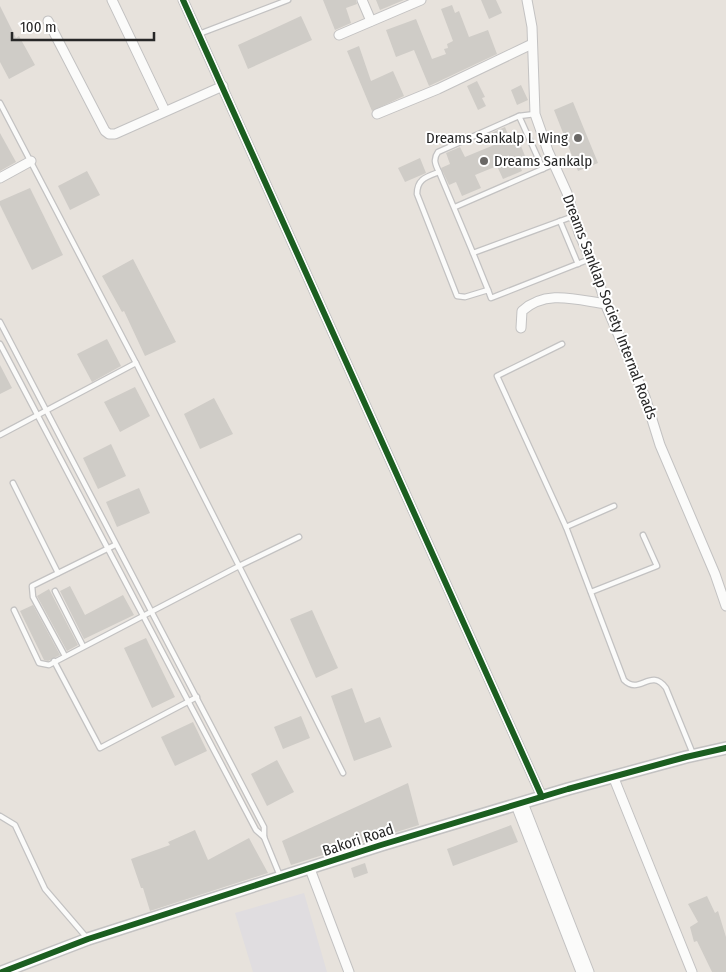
<svg xmlns="http://www.w3.org/2000/svg" width="726" height="972" font-family="'Fira Sans Condensed',sans-serif">
	<style>
		.industrial { fill: #e0dde0 }
		.building { fill: #cfccc7 }
		.lines { fill: none; stroke-linecap: round; stroke-linejoin: round }
		.service-casing { stroke: #c3c2c2; stroke-width: 7 }
		.minor-casing { stroke: #c3c2c2; stroke-width: 11 }
		.tertiary-casing { stroke: #c3c2c2; stroke-width: 14 }
		.service { stroke: #fbfbfa; stroke-width: 4.5 }
		.minor { stroke: #fbfbfa; stroke-width: 9 }
		.tertiary { stroke: #fbfbfa; stroke-width: 11 }
		.cycleway-casing { stroke: #fff; stroke-width: 9 }
		.cycleway { stroke: #1b5e20; stroke-width: 6 }
		.poi-dot { fill: #6a6866; stroke: #fff; stroke-width: 2 }
		.labels { text-anchor: middle; stroke-width: 4; stroke-linejoin: round; paint-order: stroke }
		.poi-label { font-size: 15px; fill: #272727; stroke: #fff; text-anchor: end }
		.street-label { font-size: 15px; fill: #272727; stroke: #fff }
	</style>
	<rect width="100%" height="100%" fill="#e7e2dc"/>
	<!-- industrial -->
	<path class="industrial" d="M 304,893 L 327,972 L 253,972 L 235,913 Z"/>
	<!-- building -->
	<g class="building">
		<path d="M 323,0 L 356,0 L 357,4 L 346,8 L 351,23 L 335,30 Z"/>
		<path d="M 376,0 L 404,0 L 380,10 Z"/>
		<path d="M 481,0 L 496,0 L 502,13 L 489,19 Z"/>
		<path d="M 452,5 L 455,13 L 459,11 L 469,37 L 488,30 L 497,54 L 429,86 L 414,50 L 396,57 L 386,30 L 416,19 L 432,59 L 446,54 L 444,49 L 448,48 L 447,44 L 453,41 L 441,9 Z"/>
		<path d="M 0,6 L 16,38 L 19,36 L 35,65 L 9,79 L 0,62 Z"/>
		<path d="M 301,16 L 312,40 L 248,69 L 238,45 Z"/>
		<path d="M 359,46 L 371,81 L 393,71 L 404,96 L 372,111 L 347,51 Z"/>
		<path d="M 477,81 L 485,97 L 482,98 L 486,106 L 478,110 L 467,86 Z"/>
		<path d="M 521,85 L 528,100 L 517,105 L 511,90 Z"/>
		<path d="M 573,102 L 598,163 L 578,171 L 554,110 Z"/>
		<path d="M 505,127 L 510,139 L 517,136 L 525,156 L 517,159 L 522,171 L 503,179 L 497,166 L 475,175 L 481,188 L 462,196 L 456,182 L 449,185 L 441,168 L 450,164 L 446,153 L 460,147 L 465,157 L 494,145 L 489,134 Z"/>
		<path d="M 0,133 L 16,162 L 0,171 Z"/>
		<path d="M 420,158 L 426,173 L 405,182 L 398,168 Z"/>
		<path d="M 87,171 L 100,195 L 70,210 L 58,186 Z"/>
		<path d="M 30,188 L 63,255 L 32,270 L 0,205 L 0,201 Z"/>
		<path d="M 133,259 L 176,342 L 145,356 L 124,311 L 122,312 L 102,276 Z"/>
		<path d="M 107,339 L 121,366 L 92,382 L 77,354 Z"/>
		<path d="M 0,365 L 12,388 L 0,394 Z"/>
		<path d="M 135,387 L 150,416 L 120,432 L 104,402 Z"/>
		<path d="M 214,398 L 233,434 L 200,449 L 184,414 Z"/>
		<path d="M 111,444 L 126,476 L 98,489 L 83,458 Z"/>
		<path d="M 139,488 L 150,513 L 117,527 L 106,502 Z"/>
		<path d="M 70,586 L 85,615 L 123,595 L 134,615 L 84,639 L 60,591 Z"/>
		<path d="M 49,589 L 78,645 L 67,651 L 37,596 Z"/>
		<path d="M 33,605 L 60,655 L 48,661 L 44,660 L 20,611 Z"/>
		<path d="M 312,610 L 338,668 L 316,678 L 290,619 Z"/>
		<path d="M 146,638 L 175,697 L 152,708 L 124,648 Z"/>
		<path d="M 352,688 L 365,723 L 380,717 L 392,747 L 354,761 L 331,696 Z"/>
		<path d="M 301,716 L 310,738 L 283,749 L 274,727 Z"/>
		<path d="M 193,722 L 207,751 L 175,766 L 161,737 Z"/>
		<path d="M 277,760 L 294,792 L 267,806 L 251,774 Z"/>
		<path d="M 408,783 L 419,825 L 291,865 L 282,841 Z"/>
		<path d="M 511,825 L 518,842 L 453,866 L 447,849 Z"/>
		<path d="M 195,830 L 208,860 L 249,838 L 268,873 L 150,911 L 143,888 L 141,888 L 131,859 L 170,845 L 168,842 Z"/>
		<path d="M 365,863 L 368,873 L 354,878 L 351,868 Z"/>
		<path d="M 707,896 L 715,913 L 718,911 L 726,937 L 726,972 L 712,972 L 697,941 L 694,942 L 690,927 L 698,922 L 688,904 Z"/>
	</g>
	<g class="lines">
		<!-- service casing -->
		<g class="service-casing">
			<g id="service">
				<path d="M 199,34 L 288,0"/>
				<path d="M 0,103 L 136,363 L 239,566 L 299,537"/>
				<path d="M 535,114 L 519,116 L 438,152 C 433,159 435,164 439,172 C 426,177 417,179 417,194 L 457,296 L 465,297 L 488,290 L 491,298 L 590,259"/>
				<path d="M 519,116 L 543,169"/>
				<path d="M 439,172 L 473,253 L 574,216"/>
				<path d="M 455,207 L 554,164"/>
				<path d="M 560,221 L 578,264"/>
				<path d="M 473,253 L 488,290"/>
				<path d="M 0,322 L 264,827 L 264,837 L 280,876"/>
				<path d="M 0,344 L 256,830 L 264,837"/>
				<path d="M 562,344 L 497,376 L 566,527"/>
				<path d="M 0,435 L 136,363"/>
				<path d="M 13,483 L 58,573"/>
				<path d="M 614,506 L 566,527 L 624,680 C 640,696 650,667 666,688 L 693,754"/>
				<path d="M 55,591 L 83,646"/>
				<path d="M 591,592 L 657,566 L 643,535"/>
				<path d="M 14,610 L 39,663 L 49,665 L 239,566 L 343,773"/>
				<path d="M 65,656 L 33,597 L 32,586 L 115,545"/>
				<path d="M 54,661 L 100,748 L 197,697"/>
				<path d="M 0,816 L 15,825 L 45,889 L 87,938"/>
			</g>
		</g>
		<!-- minor casing -->
		<g class="minor-casing">
			<g id="minor">
				<path d="M 112,0 L 165,111"/>
				<path d="M 183,0 L 542,797"/>
				<path d="M 362,0 L 371,21"/>
				<path d="M 527,0 L 532,27 L 535,114 L 548,151 L 567,193 L 579,233 L 595,270 L 607,308 L 645,397 L 660,445 L 715,574 L 726,606"/>
				<path d="M 48,21 L 105,131 L 109,134 L 115,134 L 223,86"/>
				<path d="M 339,35 L 421,0"/>
				<path d="M 377,114 L 438,89 L 532,44"/>
				<path d="M 0,178 L 31,161"/>
				<path d="M 521,328 L 522,311 C 546,289 577,300 606,304"/>
				<path d="M 613,776 L 692,972"/>
				<path d="M 523,803 L 589,972"/>
				<path d="M 516,805 L 581,972"/>
				<path d="M 310,869 L 349,972"/>
			</g>
		</g>
		<!-- tertiary casing -->
		<g class="tertiary-casing">
			<path id="tertiary" d="M 2,972 L 88,939 L 381,845 L 568,789 L 686,757 L 726,748"/>
		</g>
		<!-- service -->
		<use href="#service" class="service"/>
		<!-- minor -->
		<use href="#minor" class="minor"/>
		<!-- tertiary -->
		<use href="#tertiary" class="tertiary"/>
		<!-- cycleway casing -->
		<g class="cycleway-casing">
			<g id="cycleway">
				<path d="M 183,0 L 542,797"/>
				<path d="M 2,972 L 88,939 L 381,845 L 568,789 L 686,757 L 726,748"/>
			</g>
		</g>
		<!-- cycleway -->
		<use href="#cycleway" class="cycleway"/>
	</g>
	<!-- markers -->
	<g class="poi-dot">
		<circle cx="578" cy="138" r="5"/>
		<circle cx="484" cy="161" r="5"/>
	</g>
	<g class="labels">
		<!-- poi labels -->
		<g class="poi-label">
			<text x="568" y="143">Dreams Sankalp L Wing</text>
			<text x="494" y="166" text-anchor="start">Dreams Sankalp</text>
		</g>
		<!-- street labels -->
		<g class="street-label">
			<text transform="translate(610 307) rotate(69)" y="5">Dreams Sanklap Society Internal Roads</text>
			<text transform="translate(358 840) rotate(-18)" y="5">Bakori Road</text>
		</g>
	</g>
	<!-- scale -->
	<path d="M12 32v8h142v-8" fill="none" stroke="#272727" stroke-width="2.5"/>
	<text x="20" y="32" font-size="15" fill="#272727" stroke="#ffffff" stroke-width="4" paint-order="stroke">100 m</text>
</svg>
